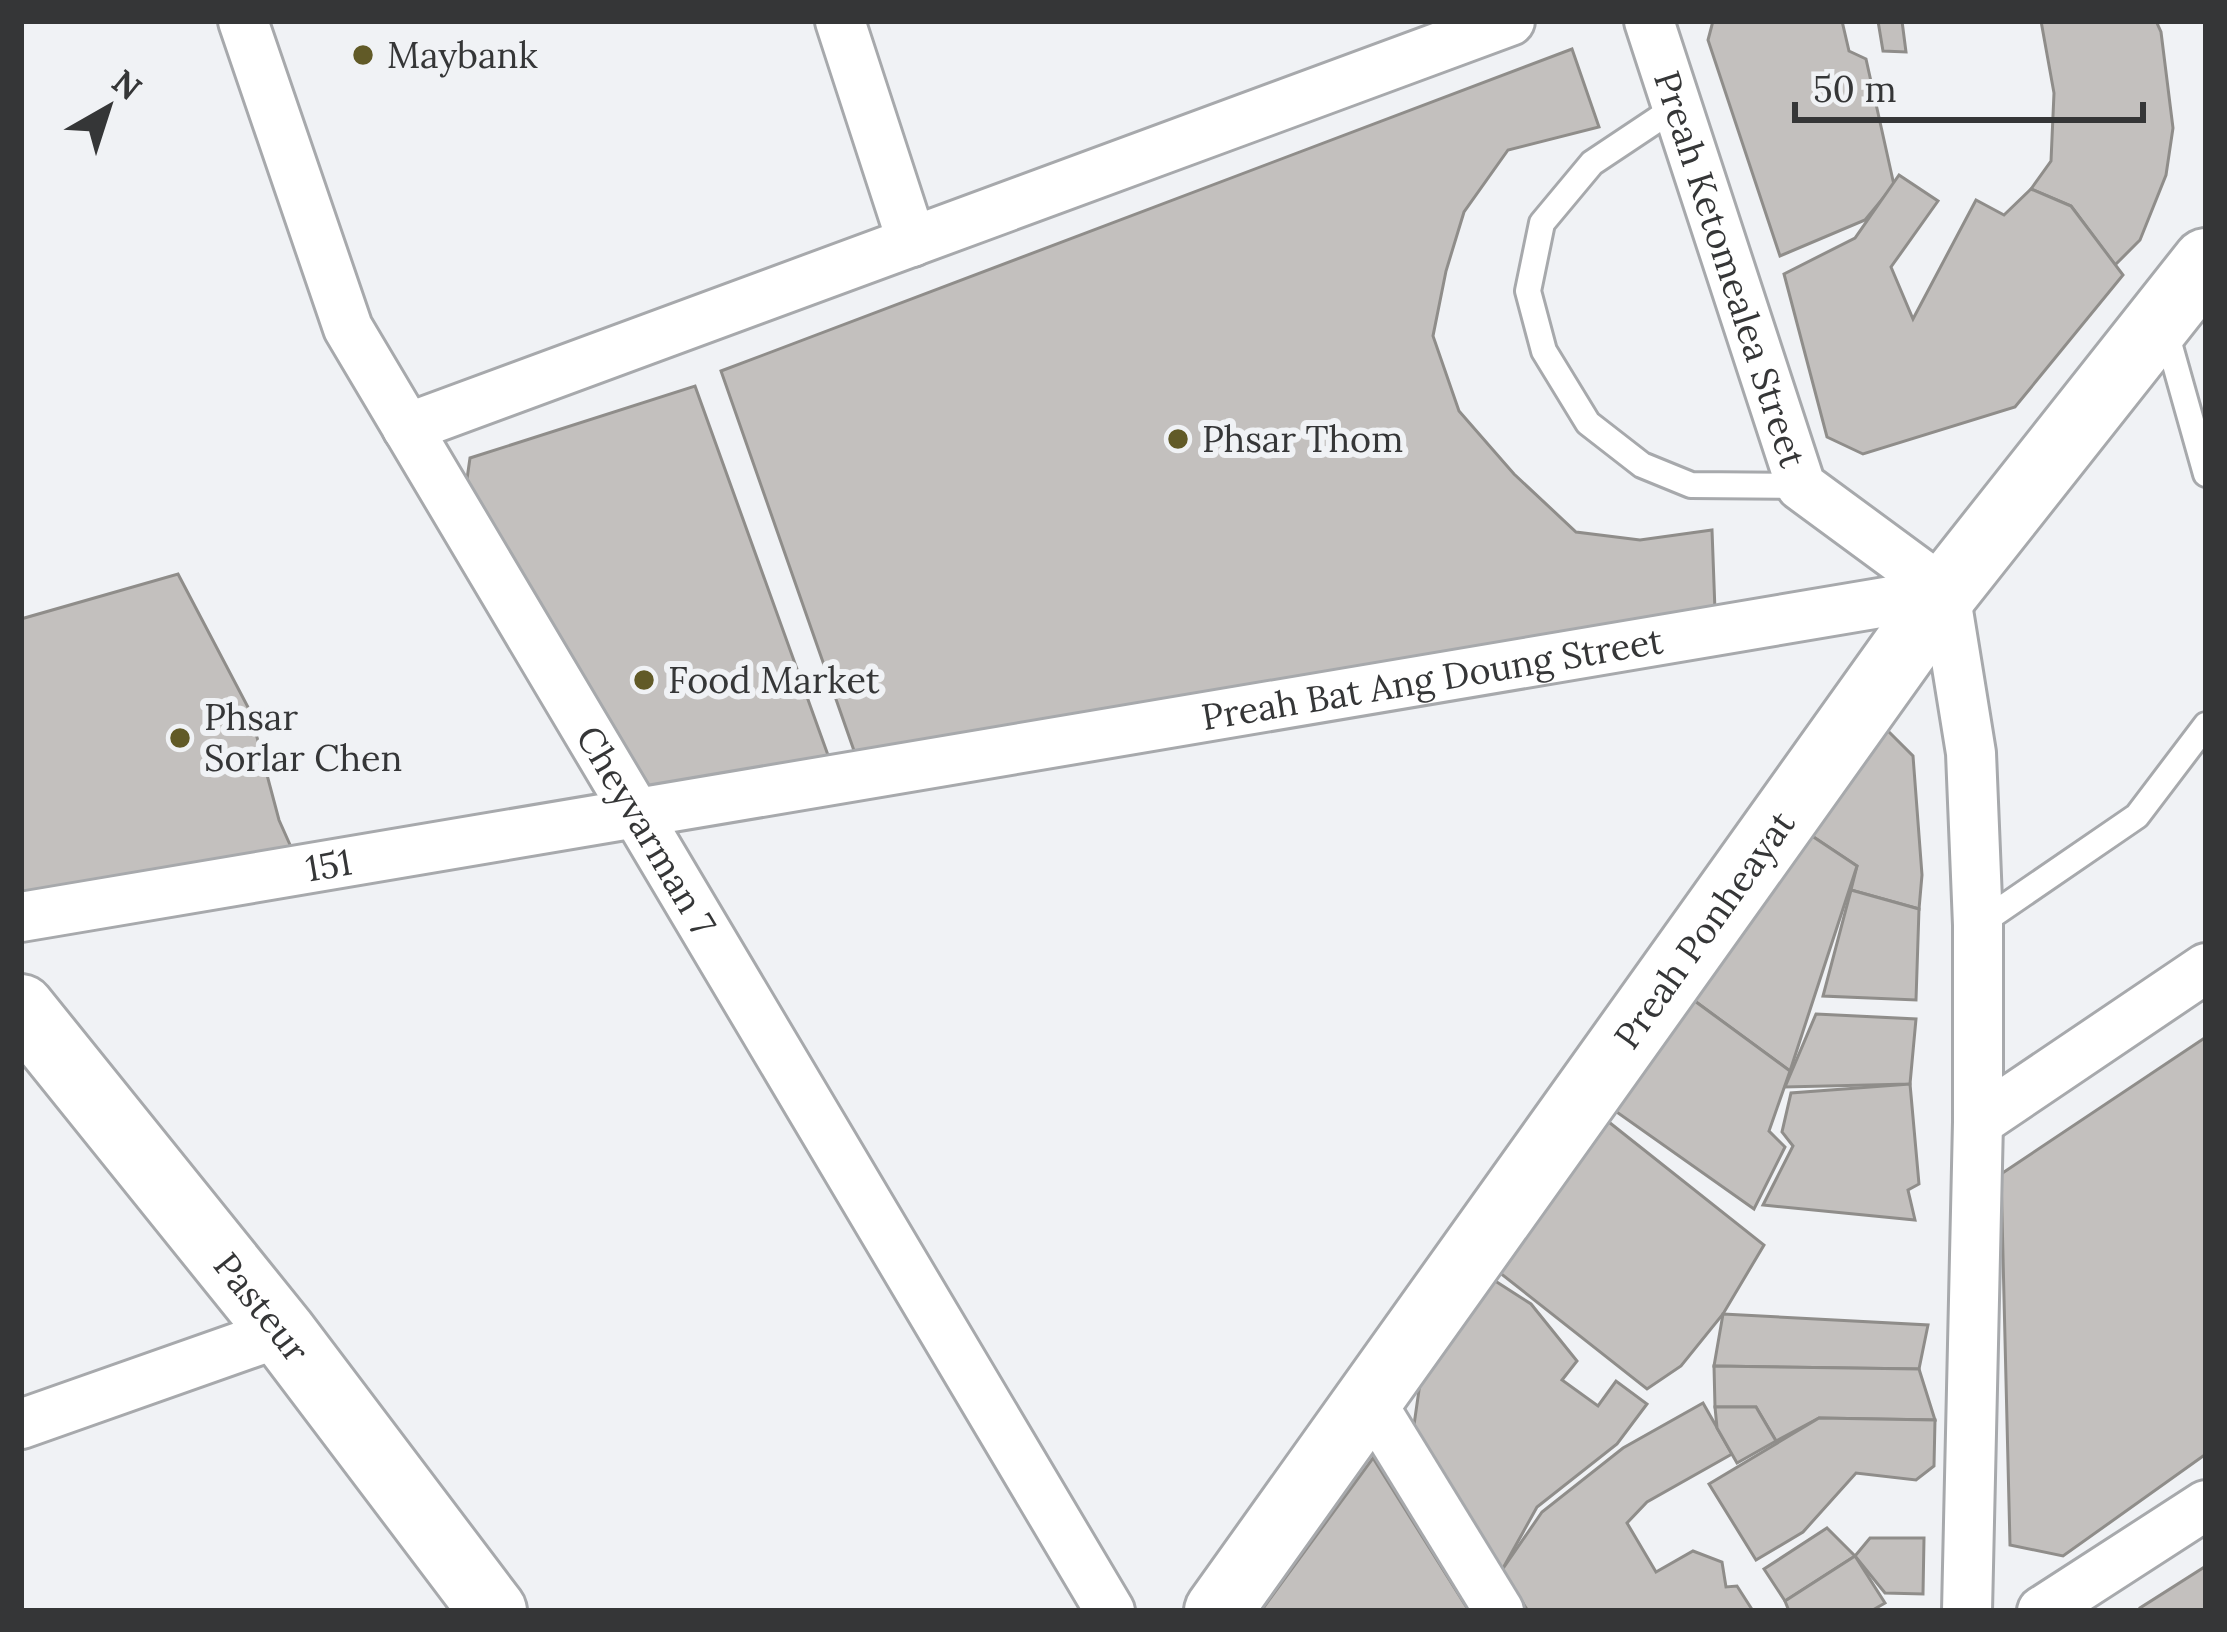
<svg xmlns="http://www.w3.org/2000/svg" width="2227" height="1632" font-family="Lora,serif">
	<style>
		.building { fill: #c3c0be; stroke: #8f8d8a; stroke-width: 3 }
		.lines { fill: none; stroke-linecap: round; stroke-linejoin: round }
		.lane-casing { stroke: #a7a9ac; stroke-width: 30 }
		.street-casing { stroke: #a7a9ac; stroke-width: 54 }
		.secondary-casing { stroke: #a7a9ac; stroke-width: 72 }
		.lane { stroke: #fff; stroke-width: 24 }
		.street { stroke: #fff; stroke-width: 48 }
		.secondary { stroke: #fff; stroke-width: 66 }
		.poi-dot { fill: #615a27; stroke: #f0f2f5; stroke-width: 4.5 }
		.labels { text-anchor: middle; stroke-width: 12; stroke-linejoin: round; paint-order: stroke }
		.poi-label { font-size: 36px; fill: #353637; stroke: #f0f2f5; text-anchor: start }
		.street-label { font-size: 36px; fill: #353637; stroke: #f0f2f5 }
	</style>
	<rect width="100%" height="100%" fill="#f0f2f5"/>
	<!-- building -->
	<g class="building">
		<path d="M 1713,21 L 1842,21 L 1849,51 L 1866,59 L 1894,185 L 1865,220 L 1780,256 L 1708,40 Z"/>
		<path d="M 1878,21 L 1902,21 L 1906,52 L 1883,51 Z"/>
		<path d="M 2041,21 L 2156,21 L 2161,32 L 2173,128 L 2166,175 L 2140,240 L 2115,265 L 2071,206 L 2031,189 L 2051,161 L 2054,93 Z"/>
		<path d="M 1572,49 L 1599,127 L 1508,150 L 1464,212 L 1446,271 L 1433,336 L 1459,411 L 1514,474 L 1576,532 L 1640,540 L 1712,530 L 1715,611 L 858,762 L 721,371 Z"/>
		<path d="M 1899,175 L 1938,201 L 1891,267 L 1913,319 L 1976,200 L 2004,215 L 2031,189 L 2071,206 L 2123,275 L 2015,407 L 1863,454 L 1827,437 L 1784,274 L 1855,238 Z"/>
		<path d="M 695,386 L 833,769 L 662,809 L 465,493 L 470,458 Z"/>
		<path d="M 178,574 L 250,711 L 279,820 L 295,856 L 21,902 L 21,619 Z"/>
		<path d="M 1882,725 L 1913,756 L 1922,875 L 1919,909 L 1851,890 L 1857,866 L 1809,834 Z"/>
		<path d="M 1809,834 L 1857,866 L 1790,1071 L 1692,999 Z"/>
		<path d="M 1851,890 L 1919,909 L 1916,1000 L 1823,996 Z"/>
		<path d="M 1692,999 L 1790,1071 L 1769,1131 L 1785,1147 L 1754,1209 L 1611,1108 Z"/>
		<path d="M 1816,1014 L 1916,1019 L 1910,1084 L 1785,1087 Z"/>
		<path d="M 2206,1037 L 2206,1454 L 2063,1556 L 2010,1545 L 2001,1174 Z"/>
		<path d="M 1910,1084 L 1919,1184 L 1908,1190 L 1915,1220 L 1763,1205 L 1793,1146 L 1782,1132 L 1791,1093 Z"/>
		<path d="M 1605,1119 L 1764,1245 L 1723,1314 L 1681,1366 L 1647,1389 L 1490,1265 Z"/>
		<path d="M 1489,1277 L 1531,1304 L 1577,1361 L 1562,1380 L 1598,1406 L 1616,1381 L 1647,1404 L 1617,1444 L 1537,1507 L 1502,1570 L 1413,1432 L 1422,1369 Z"/>
		<path d="M 1723,1314 L 1928,1325 L 1919,1369 L 1714,1366 Z"/>
		<path d="M 1714,1366 L 1919,1369 L 1935,1420 L 1819,1418 L 1776,1441 L 1756,1407 L 1715,1407 Z"/>
		<path d="M 1703,1403 L 1732,1454 L 1647,1502 L 1627,1523 L 1656,1572 L 1693,1551 L 1722,1562 L 1726,1587 L 1737,1586 L 1753,1611 L 1528,1611 L 1502,1570 L 1542,1512 L 1623,1448 Z"/>
		<path d="M 1715,1407 L 1756,1407 L 1776,1441 L 1737,1463 L 1717,1428 Z"/>
		<path d="M 1819,1418 L 1935,1420 L 1934,1466 L 1916,1480 L 1856,1473 L 1803,1532 L 1756,1560 L 1709,1484 Z"/>
		<path d="M 1373,1458 L 1469,1611 L 1261,1611 Z"/>
		<path d="M 1827,1528 L 1855,1556 L 1785,1601 L 1764,1569 Z"/>
		<path d="M 1870,1538 L 1924,1538 L 1923,1594 L 1885,1593 L 1855,1556 Z"/>
		<path d="M 1855,1556 L 1885,1603 L 1871,1611 L 1789,1611 L 1785,1601 Z"/>
		<path d="M 2206,1566 L 2206,1611 L 2141,1611 L 2140,1608 Z"/>
	</g>
	<g class="lines">
		<!-- lane casing -->
		<g class="lane-casing">
			<g id="lane">
				<path d="M 1676,107 L 1592,163 L 1542,223 L 1528,291 L 1544,351 L 1588,423 L 1642,465 L 1691,485 L 1801,486"/>
				<path d="M 2164,325 L 2206,474"/>
				<path d="M 1978,925 L 2137,816 L 2206,725"/>
			</g>
		</g>
		<!-- street casing -->
		<g class="street-casing">
			<g id="street">
				<path id="s1" d="M 243,21 L 348,328 L 1110,1611"/>
				<path d="M 840,21 L 912,242"/>
				<path id="s2" d="M 1649,21 L 1801,486 L 1945,592"/>
				<path d="M 407,428 L 1510,21"/>
				<path d="M 1945,592 L 1971,753 L 1978,925 L 1978,1122 L 1967,1611"/>
				<path id="s3" d="M 21,917 L 1945,592"/>
				<path d="M 1978,1122 L 2206,968"/>
				<path d="M 1369,1399 L 1499,1611"/>
				<path d="M 21,1424 L 282,1332"/>
				<path d="M 2042,1611 L 2206,1505"/>
			</g>
		</g>
		<!-- secondary casing -->
		<g class="secondary-casing">
			<g id="secondary">
				<path id="s4" d="M 21,1008 L 282,1332 L 493,1611"/>
				<path id="s5" d="M 1218,1611 L 1945,592 L 2206,262"/>
			</g>
		</g>
		<!-- lane -->
		<use href="#lane" class="lane"/>
		<!-- street -->
		<use href="#street" class="street"/>
		<!-- secondary -->
		<use href="#secondary" class="secondary"/>
	</g>
	<!-- markers -->
	<g class="poi-dot">
		<circle cx="363" cy="55" r="12"/>
		<circle cx="1178" cy="439" r="12"/>
		<circle cx="644" cy="680" r="12"/>
		<circle cx="180" cy="738" r="12"/>
	</g>
	<g class="labels">
		<!-- poi labels -->
		<g class="poi-label">
			<text x="387" y="68">Maybank</text>
			<text x="1202" y="452">Phsar Thom</text>
			<text x="668" y="693">Food Market</text>
			<text x="204" y="730">Phsar<tspan x="204" dy="41">Sorlar Chen</tspan></text>
		</g>
		<!-- street labels -->
		<g class="street-label">
			<text dy="13" stroke="none"><textPath href="#s2" startOffset="261">Preah Ketomealea Street</textPath></text>
			<text dy="13" stroke="none"><textPath href="#s3" startOffset="1431">Preah Bat Ang Doung Street</textPath></text>
			<text dy="13" stroke="none"><textPath href="#s1" startOffset="909">Cheyvarman 7</textPath></text>
			<text dy="13" stroke="none"><textPath href="#s3" startOffset="312">151</textPath></text>
			<text dy="13" stroke="none"><textPath href="#s5" startOffset="837">Preah Ponheayat</textPath></text>
			<text dy="13" stroke="none"><textPath href="#s4" startOffset="384">Pasteur</textPath></text>
		</g>
	</g>
	<!-- border -->
	<rect width="2227" height="1632" fill="none" stroke="#353637" stroke-width="48"/>
	<!-- north arrow -->
	<g transform="translate(108 108) rotate(39)" stroke="#f0f2f5" stroke-width="9" paint-order="stroke">
	<path d="M0-9L21 45L0 30L-21 45Z" fill="#353637"/>
	<text y="-18" font-size="33" font-weight="bold" text-anchor="middle" fill="#353637">N</text>
	</g>
	<!-- scale -->
	<path d="M1795 102v18h348v-18" fill="none" stroke="#353637" stroke-width="6"/>
	<text x="1813" y="102" font-size="36" fill="#353637" stroke="#f0f2f5" stroke-width="9" paint-order="stroke">50 m</text>
</svg>
